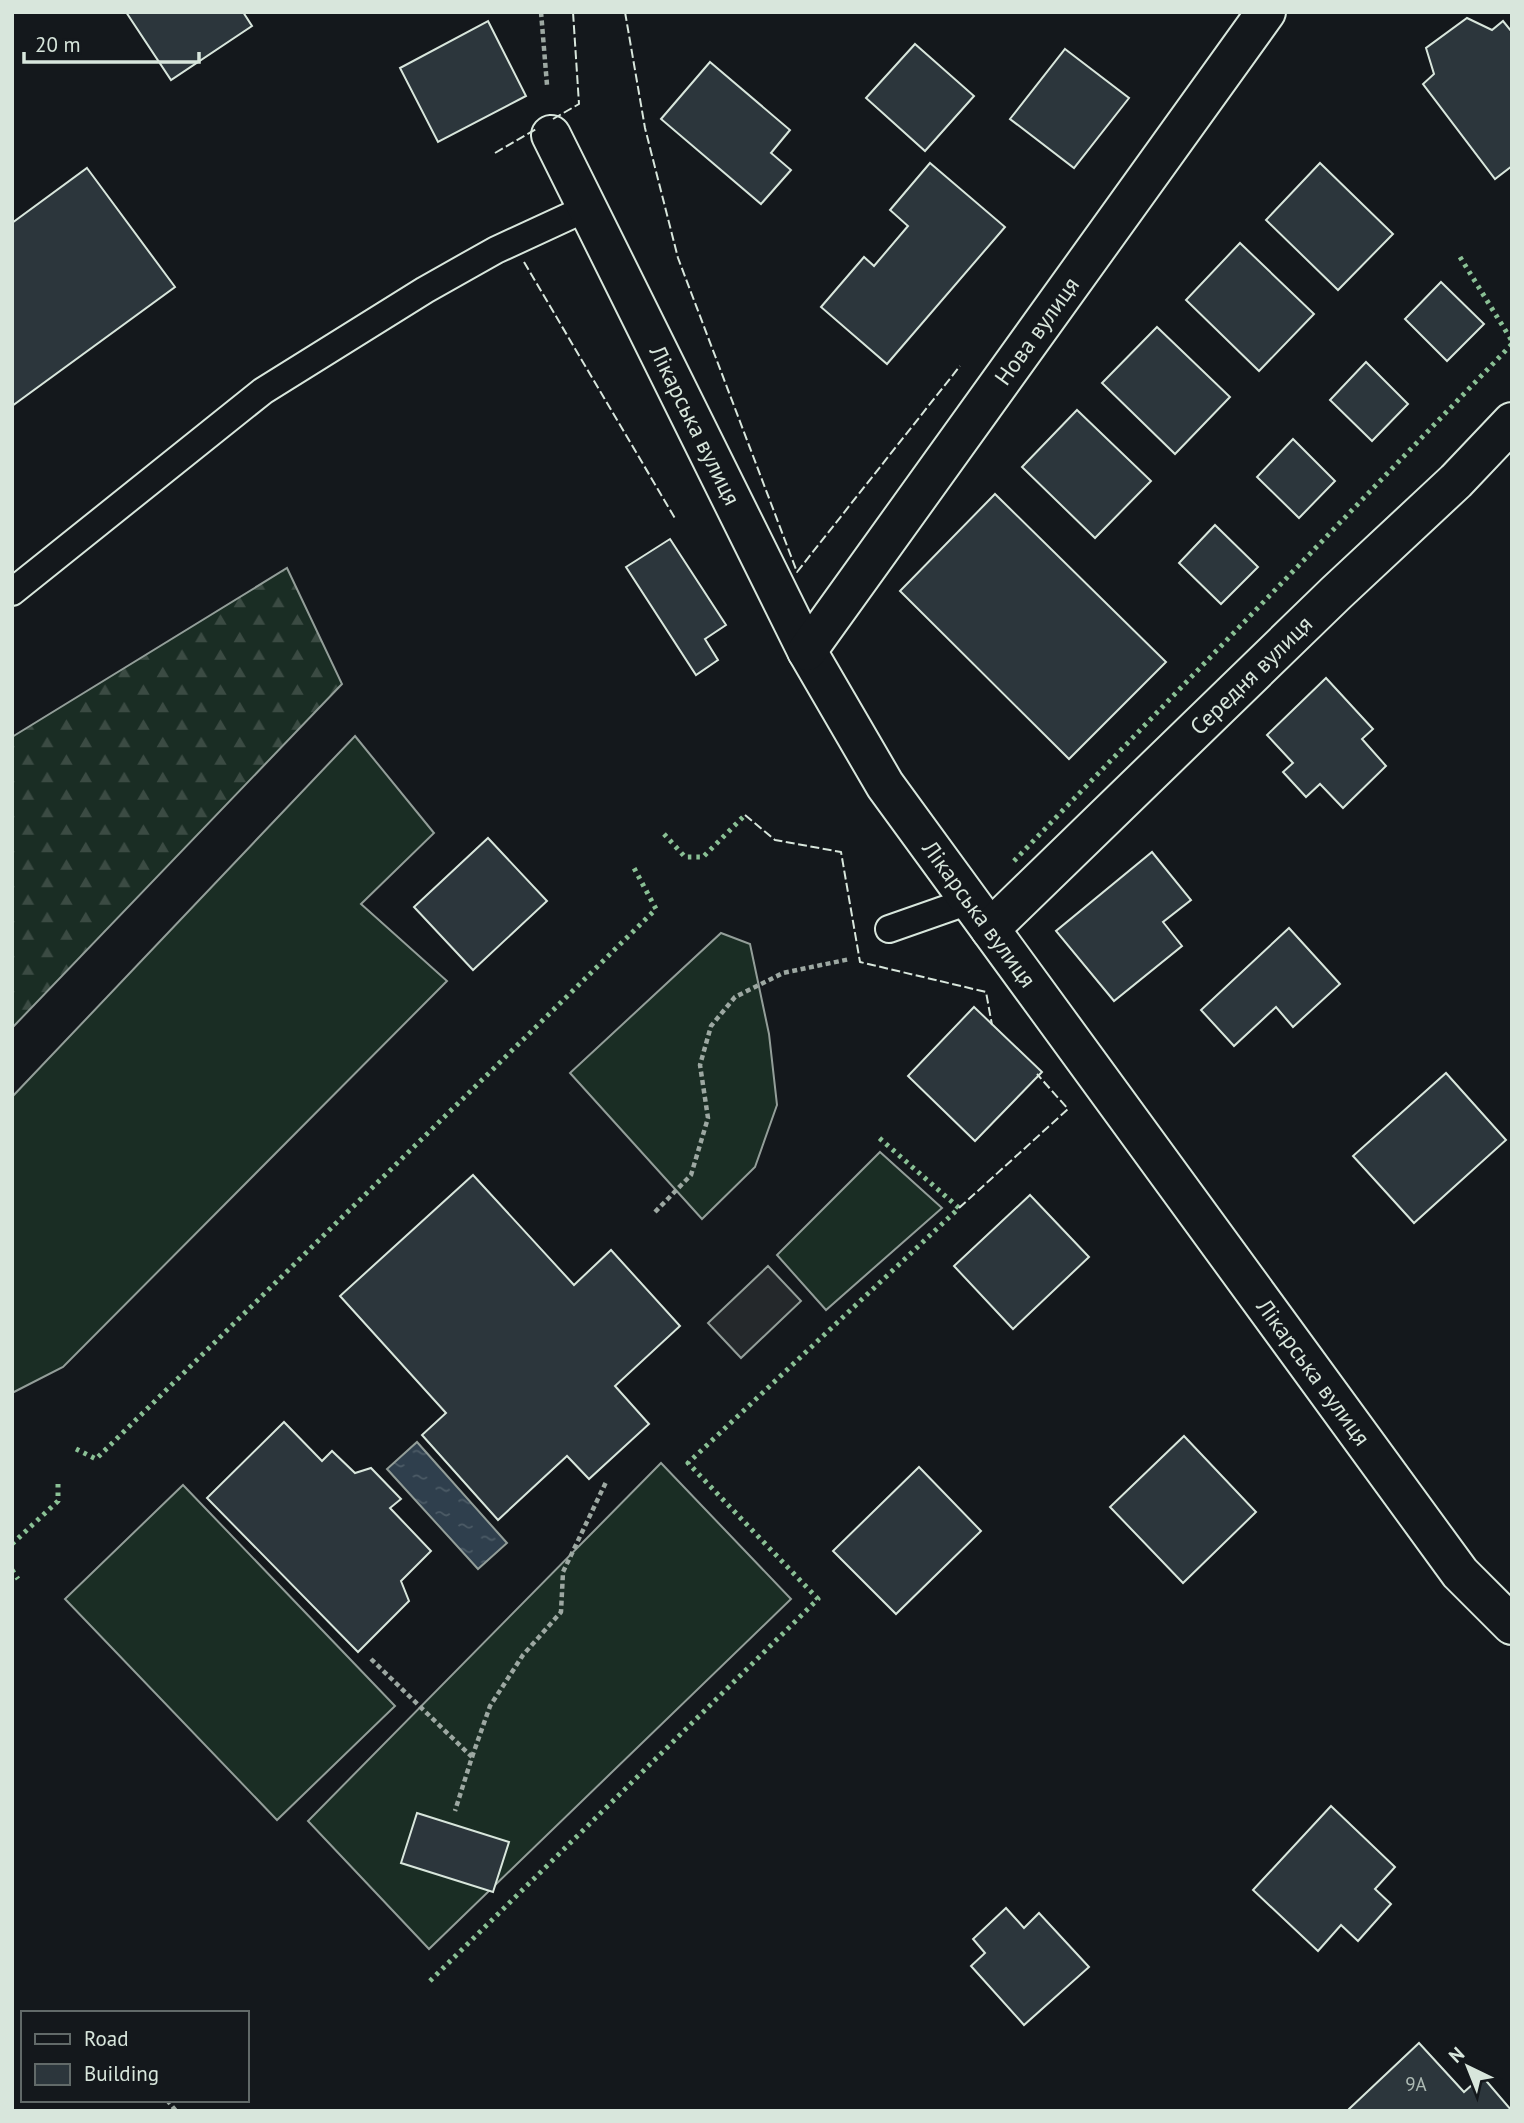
<svg xmlns="http://www.w3.org/2000/svg" width="1524" height="2123" font-family="'PT Sans',sans-serif">
	<style>
		.grass { fill: #1a2d24; stroke: #939e99; stroke-width: 2 }
		.forest { fill: url(#forest-firs); stroke: #939e99; stroke-width: 2 }
		.parking { fill: #24282b; stroke: #939e99; stroke-width: 2 }
		.water { fill: url(#water-ripples); stroke: #939e99; stroke-width: 2 }
		.building { fill: #2c363c; stroke: #d8e6dc; stroke-width: 2 }
		.lines { fill: none; stroke-linecap: round; stroke-linejoin: round }
		.service-casing { stroke: #d8e6dc; stroke-width: 30 }
		.minor-casing { stroke: #d8e6dc; stroke-width: 42 }
		.path { stroke: #9da8a2; stroke-width: 4.5; stroke-dasharray: 5 3.5; stroke-linecap: butt }
		.service { stroke: #14181c; stroke-width: 26 }
		.minor { stroke: #14181c; stroke-width: 38 }
		.hedge { stroke: #8ac095; stroke-width: 5; stroke-dasharray: 3.5 5; stroke-linecap: butt }
		.fence { stroke: #d8e6dc; stroke-width: 2; stroke-dasharray: 9 3.5; stroke-linecap: butt }
		.labels { text-anchor: middle; stroke-width: 5; stroke-linejoin: round; paint-order: stroke }
		.number-label { font-size: 19px; fill: #adbab4 }
		.street-label { font-size: 23px; fill: #d8e6dc; stroke: #14181c }
	</style>
	<defs>
		<pattern id="forest-firs" width="22" height="20" patternUnits="userSpaceOnUse" patternTransform="scale(1.75)"><rect width="22" height="20" fill="#1a2d24"/><path d="M5 1l3.5 6h-7zM16 11l3.5 6h-7z" fill="#3b4b43"/></pattern>
		<pattern id="water-ripples" width="26" height="14" patternUnits="userSpaceOnUse" patternTransform="scale(1.75)"><rect width="26" height="14" fill="#2f3f4d"/><path d="M2 4q2-2 4 0t4 0M15 11q2-2 4 0t4 0" fill="none" stroke="#4c5b66"/></pattern>
	</defs>
	<rect width="100%" height="100%" fill="#14181c"/>
	<!-- grass -->
	<g class="grass">
		<path d="M 355,736 L 434,833 L 361,904 L 447,981 L 63,1367 L 12,1393 L 12,1097 Z"/>
		<path d="M 721,933 L 750,944 L 769,1034 L 777,1105 L 755,1167 L 702,1219 L 570,1073 Z"/>
		<path d="M 880,1152 L 942,1208 L 826,1310 L 777,1255 Z"/>
		<path d="M 661,1463 L 791,1599 L 429,1949 L 308,1821 Z"/>
		<path d="M 183,1485 L 395,1706 L 277,1820 L 65,1599 Z"/>
	</g>
	<!-- forest -->
	<path class="forest" d="M 287,568 L 342,684 L 12,1028 L 12,737 Z"/>
	<!-- parking -->
	<path class="parking" d="M 768,1266 L 801,1301 L 741,1358 L 708,1323 Z"/>
	<!-- water -->
	<path class="water" d="M 417,1442 L 507,1543 L 478,1569 L 387,1469 Z"/>
	<!-- building -->
	<g class="building">
		<path d="M 126,12 L 243,12 L 252,26 L 171,80 Z"/>
		<path d="M 1467,18 L 1492,30 L 1503,21 L 1512,32 L 1512,166 L 1495,179 L 1423,84 L 1434,74 L 1426,48 Z"/>
		<path d="M 488,21 L 526,96 L 438,142 L 400,68 Z"/>
		<path d="M 915,44 L 974,96 L 925,151 L 866,98 Z"/>
		<path d="M 1065,49 L 1129,98 L 1074,168 L 1010,119 Z"/>
		<path d="M 710,62 L 790,130 L 771,153 L 791,170 L 761,204 L 661,119 Z"/>
		<path d="M 930,163 L 1005,227 L 887,364 L 821,307 L 864,257 L 874,266 L 908,226 L 890,210 Z"/>
		<path d="M 1320,163 L 1393,234 L 1338,290 L 1266,220 Z"/>
		<path d="M 87,168 L 175,287 L 12,406 L 12,223 Z"/>
		<path d="M 1240,243 L 1314,314 L 1259,371 L 1186,300 Z"/>
		<path d="M 1441,282 L 1484,324 L 1447,361 L 1405,319 Z"/>
		<path d="M 1157,327 L 1230,397 L 1175,454 L 1102,383 Z"/>
		<path d="M 1366,362 L 1408,404 L 1372,441 L 1330,400 Z"/>
		<path d="M 1077,410 L 1151,481 L 1095,538 L 1022,467 Z"/>
		<path d="M 1293,439 L 1335,481 L 1299,518 L 1257,477 Z"/>
		<path d="M 995,494 L 1166,662 L 1069,759 L 900,591 Z"/>
		<path d="M 1215,525 L 1258,567 L 1221,604 L 1179,563 Z"/>
		<path d="M 670,539 L 726,625 L 705,639 L 718,660 L 696,675 L 626,567 Z"/>
		<path d="M 1326,678 L 1373,729 L 1362,739 L 1386,766 L 1343,808 L 1320,784 L 1306,797 L 1283,772 L 1293,763 L 1267,735 Z"/>
		<path d="M 488,838 L 547,901 L 473,970 L 414,907 Z"/>
		<path d="M 1152,852 L 1191,900 L 1163,922 L 1182,946 L 1114,1001 L 1056,931 Z"/>
		<path d="M 1289,928 L 1340,984 L 1293,1027 L 1276,1007 L 1234,1046 L 1201,1010 Z"/>
		<path d="M 974,1007 L 1042,1072 L 975,1141 L 908,1076 Z"/>
		<path d="M 1446,1073 L 1506,1140 L 1414,1223 L 1353,1156 Z"/>
		<path d="M 473,1175 L 574,1285 L 611,1250 L 680,1326 L 615,1386 L 649,1424 L 589,1479 L 567,1456 L 498,1520 L 422,1435 L 446,1413 L 340,1296 Z"/>
		<path d="M 1030,1195 L 1089,1257 L 1013,1329 L 954,1266 Z"/>
		<path d="M 284,1422 L 322,1461 L 332,1451 L 355,1473 L 371,1468 L 401,1499 L 390,1508 L 431,1551 L 401,1581 L 409,1601 L 358,1652 L 207,1498 Z"/>
		<path d="M 1184,1436 L 1256,1512 L 1183,1583 L 1110,1507 Z"/>
		<path d="M 919,1467 L 981,1531 L 896,1614 L 833,1551 Z"/>
		<path d="M 1331,1806 L 1395,1867 L 1375,1889 L 1391,1904 L 1358,1941 L 1341,1925 L 1318,1951 L 1253,1890 Z"/>
		<path d="M 417,1813 L 509,1842 L 493,1892 L 401,1863 Z"/>
		<path d="M 1006,1908 L 1024,1928 L 1039,1913 L 1089,1967 L 1024,2025 L 971,1966 L 985,1953 L 973,1939 Z"/>
		<path d="M 1419,2043 L 1464,2092 L 1482,2076 L 1512,2111 L 1350,2111 L 1349,2109 Z"/>
	</g>
	<g class="lines">
		<!-- service casing -->
		<g class="service-casing">
			<g id="service">
				<path d="M 12,592 L 263,391 L 425,290 L 496,250 L 587,208"/>
				<path d="M 889,929 L 969,901"/>
			</g>
		</g>
		<!-- minor casing -->
		<g class="minor-casing">
			<g id="minor">
				<path id="s1" d="M 551,135 L 807,651 L 885,785 L 1460,1573 L 1512,1625"/>
				<path id="s2" d="M 807,651 L 1266,12"/>
				<path id="s3" d="M 990,929 L 1336,593 L 1456,481 L 1512,422"/>
			</g>
		</g>
		<!-- path -->
		<g class="path">
			<path d="M 541,12 L 547,85"/>
			<path d="M 655,1212 L 691,1175 L 708,1118 L 700,1065 L 711,1026 L 735,997 L 783,973 L 850,959"/>
			<path d="M 371,1659 L 472,1757 L 455,1811"/>
			<path d="M 472,1757 L 490,1706 L 523,1655 L 561,1612 L 563,1572 L 606,1482"/>
			<path d="M 167,2100 L 176,2111"/>
		</g>
		<!-- service -->
		<use href="#service" class="service"/>
		<!-- minor -->
		<use href="#minor" class="minor"/>
		<!-- hedge -->
		<g class="hedge">
			<path d="M 1460,257 L 1512,341"/>
			<path d="M 664,834 L 685,857 L 703,857 L 745,815"/>
			<path d="M 1014,861 L 1512,344"/>
			<path d="M 76,1449 L 96,1459 L 656,909 L 634,868"/>
			<path d="M 12,1544 L 58,1501 L 58,1482"/>
			<path d="M 12,1570 L 18,1579"/>
			<path d="M 430,1981 L 818,1599 L 688,1463 L 959,1208 L 877,1136"/>
		</g>
		<!-- fence -->
		<g class="fence">
			<path d="M 625,12 L 645,128 L 678,258 L 797,572 L 960,366"/>
			<path d="M 553,119 L 579,104 L 573,12"/>
			<path d="M 495,153 L 538,128"/>
			<path d="M 524,262 L 676,520"/>
			<path d="M 745,815 L 775,840 L 841,852 L 860,962 L 986,992 L 992,1025"/>
			<path d="M 959,1208 L 1068,1109 L 1037,1074"/>
		</g>
	</g>
	<g class="labels">
		<!-- number labels -->
		<g class="number-label">
			<text x="1416" y="2091">9А</text>
		</g>
		<!-- street labels -->
		<g class="street-label">
			<text dy="8" stroke="none"><textPath href="#s2" startOffset="394">Нова вулиця</textPath></text>
			<text dy="8" stroke="none"><textPath href="#s1" startOffset="324">Лікарська вулиця</textPath></text>
			<text dy="8" stroke="none"><textPath href="#s3" startOffset="364">Середня вулиця</textPath></text>
			<text dy="8" stroke="none"><textPath href="#s1" startOffset="891">Лікарська вулиця</textPath></text>
			<text dy="8" stroke="none"><textPath href="#s1" startOffset="1458">Лікарська вулиця</textPath></text>
		</g>
	</g>
	<!-- border -->
	<rect width="1524" height="2123" fill="none" stroke="#d8e6dc" stroke-width="28"/>
	<!-- legend -->
	<rect x="21" y="2011" width="228" height="91" fill="#14181c" stroke="#626a69" stroke-width="2"/>
	<rect x="35" y="2034" width="35" height="10" fill="#14181c" stroke="#626a69" stroke-width="2"/>
	<text x="84" y="2046" font-size="21" fill="#d8e6dc">Road</text>
	<rect x="35" y="2064" width="35" height="21" fill="#2c363c" stroke="#626a69" stroke-width="2"/>
	<text x="84" y="2081" font-size="21" fill="#d8e6dc">Building</text>
	<!-- north arrow -->
	<g transform="translate(1468 2067) rotate(317)" stroke="#14181c" stroke-width="5" paint-order="stroke">
	<path d="M0-5L12 26L0 18L-12 26Z" fill="#d8e6dc"/>
	<text y="-10" font-size="19" font-weight="bold" text-anchor="middle" fill="#d8e6dc">N</text>
	</g>
	<!-- scale -->
	<path d="M24 52v10h175v-10" fill="none" stroke="#d8e6dc" stroke-width="3.5"/>
	<text x="35" y="52" font-size="21" fill="#d8e6dc" stroke="#14181c" stroke-width="5" paint-order="stroke">20 m</text>
</svg>
